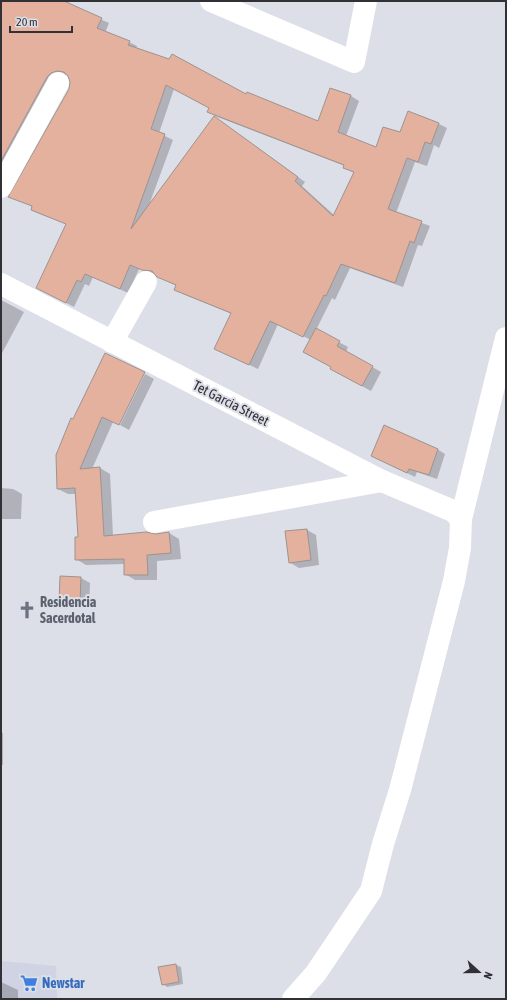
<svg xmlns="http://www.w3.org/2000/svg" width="507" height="1000" font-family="'Asap Condensed',sans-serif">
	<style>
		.built { fill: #d0d3e4 }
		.shadow { fill: #0003; fill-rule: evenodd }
		.building { fill: #e4b19e; stroke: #9e938f; fill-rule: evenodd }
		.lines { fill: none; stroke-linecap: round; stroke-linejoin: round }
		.minor { stroke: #fff; stroke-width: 22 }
		.labels { text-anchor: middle; stroke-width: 4; stroke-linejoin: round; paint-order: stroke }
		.street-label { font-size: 14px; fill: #313135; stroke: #dcdee8 }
		.worship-label { font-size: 14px; font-weight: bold; fill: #5b616d; stroke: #dcdee8; text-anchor: start }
		.shop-label { font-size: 14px; font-weight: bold; fill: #366cbe; stroke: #dcdee8; text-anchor: start }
	</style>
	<rect width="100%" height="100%" fill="#dcdee8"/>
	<!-- built -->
	<path class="built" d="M 1,961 L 56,966 L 57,999 L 1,999 Z"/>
	<!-- shadow -->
	<g class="shadow">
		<path d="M 1,1 L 59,1 L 109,23 L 105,33 L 129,42 L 137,46 L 136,49 L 247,95 L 319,123 L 331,89 L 351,96 L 359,101 L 346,136 L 377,148 L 400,134 L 439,124 L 447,128 L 439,148 L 434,145 L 427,166 L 415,162 L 396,213 L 430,226 L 422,246 L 418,245 L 403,287 L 350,268 L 335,300 L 332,298 L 316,330 L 348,347 L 346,352 L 381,372 L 371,391 L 340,374 L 311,340 L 278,324 L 258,369 L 223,353 L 232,314 L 183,294 L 175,289 L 177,286 L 157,275 L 139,269 L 128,293 L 93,277 L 89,286 L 85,284 L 74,307 L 45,292 L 67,224 L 40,214 L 32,209 L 33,207 L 10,196 L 70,89 L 71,82 L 69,75 L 59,77 L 1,182 ZM 174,89 L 211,108 L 209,112 L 215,116 L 345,166 L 344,167 L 354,173 L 334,215 L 302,186 L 305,182 L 214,117 L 149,205 L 173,140 L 159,133 Z"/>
		<path d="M 1,300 L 24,312 L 1,355 Z"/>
		<path d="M 106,354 L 113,422 L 92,469 L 100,468 L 110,474 L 113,536 L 156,535 L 169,533 L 179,539 L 181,559 L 157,561 L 157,580 L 135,580 L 125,574 L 125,564 L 86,565 L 76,559 L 79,538 L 77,494 L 68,494 L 58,489 L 74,420 Z"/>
		<path d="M 145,374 L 154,379 L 129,430 L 120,425 Z"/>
		<path d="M 437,449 L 445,454 L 437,479 L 417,472 L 415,477 L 372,456 Z"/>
		<path d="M 1,488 L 13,489 L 22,494 L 21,519 L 1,519 Z"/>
		<path d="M 307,530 L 316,535 L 319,565 L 299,568 L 289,562 Z"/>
		<path d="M 81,578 L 90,583 L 89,608 L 69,607 L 60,602 Z"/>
		<path d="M 1,732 L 3,733 L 3,765 L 1,765 Z"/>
		<path d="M 176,965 L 181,967 L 183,984 L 167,987 L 163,984 L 159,968 Z"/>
		<path d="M 1,982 L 18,990 L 18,999 L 1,999 Z"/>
	</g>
	<!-- building -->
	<g class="building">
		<path d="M 1,1 L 64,1 L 102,18 L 97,28 L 130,41 L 128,45 L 169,59 L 172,54 L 246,94 L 247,92 L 318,121 L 330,88 L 351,95 L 338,132 L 376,147 L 383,127 L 400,132 L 408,111 L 439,123 L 431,144 L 425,142 L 418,162 L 407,158 L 388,209 L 422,221 L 414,243 L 410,241 L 395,283 L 341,264 L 326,296 L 324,295 L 303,337 L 270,321 L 249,365 L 214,349 L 231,313 L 174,290 L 176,285 L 157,277 L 152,271 L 142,270 L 130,265 L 120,289 L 85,274 L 81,282 L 77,280 L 66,303 L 36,288 L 66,224 L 31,210 L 32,206 L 8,197 L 69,89 L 70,82 L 68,76 L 64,72 L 57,71 L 51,73 L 47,77 L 1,161 ZM 166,85 L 209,108 L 207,112 L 344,165 L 343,168 L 354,172 L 333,216 L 295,181 L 298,177 L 214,116 L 131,229 L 165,134 L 151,129 Z"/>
		<path d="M 316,328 L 340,341 L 337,346 L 373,366 L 362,386 L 330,369 L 331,367 L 303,352 Z"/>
		<path d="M 105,353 L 145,372 L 119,425 L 102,417 L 80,469 L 100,467 L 104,536 L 146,532 L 156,534 L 169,532 L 171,553 L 147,555 L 148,575 L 124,575 L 124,559 L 75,560 L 75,537 L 78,537 L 75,488 L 57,489 L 56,455 L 71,418 L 73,419 Z"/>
		<path d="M 384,425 L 438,449 L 429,475 L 409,469 L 407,473 L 371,456 Z"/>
		<path d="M 307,529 L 311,560 L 289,563 L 285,531 Z"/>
		<path d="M 60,576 L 81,577 L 80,603 L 59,603 Z"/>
		<path d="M 176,964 L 179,982 L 162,985 L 158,967 Z"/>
	</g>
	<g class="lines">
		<!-- minor -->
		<g class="minor">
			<path d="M 211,1 L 354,62 L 366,1"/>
			<path d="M 1,187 L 58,83"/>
			<path d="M 1,284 L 382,481 L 453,511 L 461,519"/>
			<path d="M 112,342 L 146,282"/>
			<path d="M 154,522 L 382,481"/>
			<path d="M 293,999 L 316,973 L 371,891 L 383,844 L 400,790 L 454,581 L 460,548 L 461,519 L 506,338"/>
		</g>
	</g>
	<!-- icons -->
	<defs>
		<g id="church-bare" transform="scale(1.38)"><path d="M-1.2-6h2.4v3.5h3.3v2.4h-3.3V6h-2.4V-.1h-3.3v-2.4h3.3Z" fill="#6b7280" stroke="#dcdee8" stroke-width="2.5" paint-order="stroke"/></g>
		<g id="supermarket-bare" transform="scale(1.38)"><path d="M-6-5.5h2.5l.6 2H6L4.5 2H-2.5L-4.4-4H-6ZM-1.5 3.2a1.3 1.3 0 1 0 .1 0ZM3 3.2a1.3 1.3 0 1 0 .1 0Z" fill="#3f7fe0" stroke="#dcdee8" stroke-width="2.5" paint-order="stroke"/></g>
	</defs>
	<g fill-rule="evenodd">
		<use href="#church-bare" x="27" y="610"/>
		<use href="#supermarket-bare" x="29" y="983"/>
	</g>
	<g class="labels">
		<!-- street labels -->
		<g class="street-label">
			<text transform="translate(231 403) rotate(27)" y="5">Tet Garcia Street</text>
		</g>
		<!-- worship labels -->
		<g class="worship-label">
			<text x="40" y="607">Residencia<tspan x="40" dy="16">Sacerdotal</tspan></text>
		</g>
		<!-- shop labels -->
		<g class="shop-label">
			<text x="42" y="988">Newstar</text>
		</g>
	</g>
	<!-- border -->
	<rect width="507" height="1000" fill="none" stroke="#313135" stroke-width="4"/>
	<!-- north arrow -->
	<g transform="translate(479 972) rotate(111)" stroke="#dcdee8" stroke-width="3" paint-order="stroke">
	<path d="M0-3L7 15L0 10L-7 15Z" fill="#313135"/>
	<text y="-6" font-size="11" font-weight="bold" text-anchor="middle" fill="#313135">N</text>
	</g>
	<!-- scale -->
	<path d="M10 26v6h62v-6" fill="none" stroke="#313135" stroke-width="2"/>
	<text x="16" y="26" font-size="12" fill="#313135" stroke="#dcdee8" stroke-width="3" paint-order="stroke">20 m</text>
</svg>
